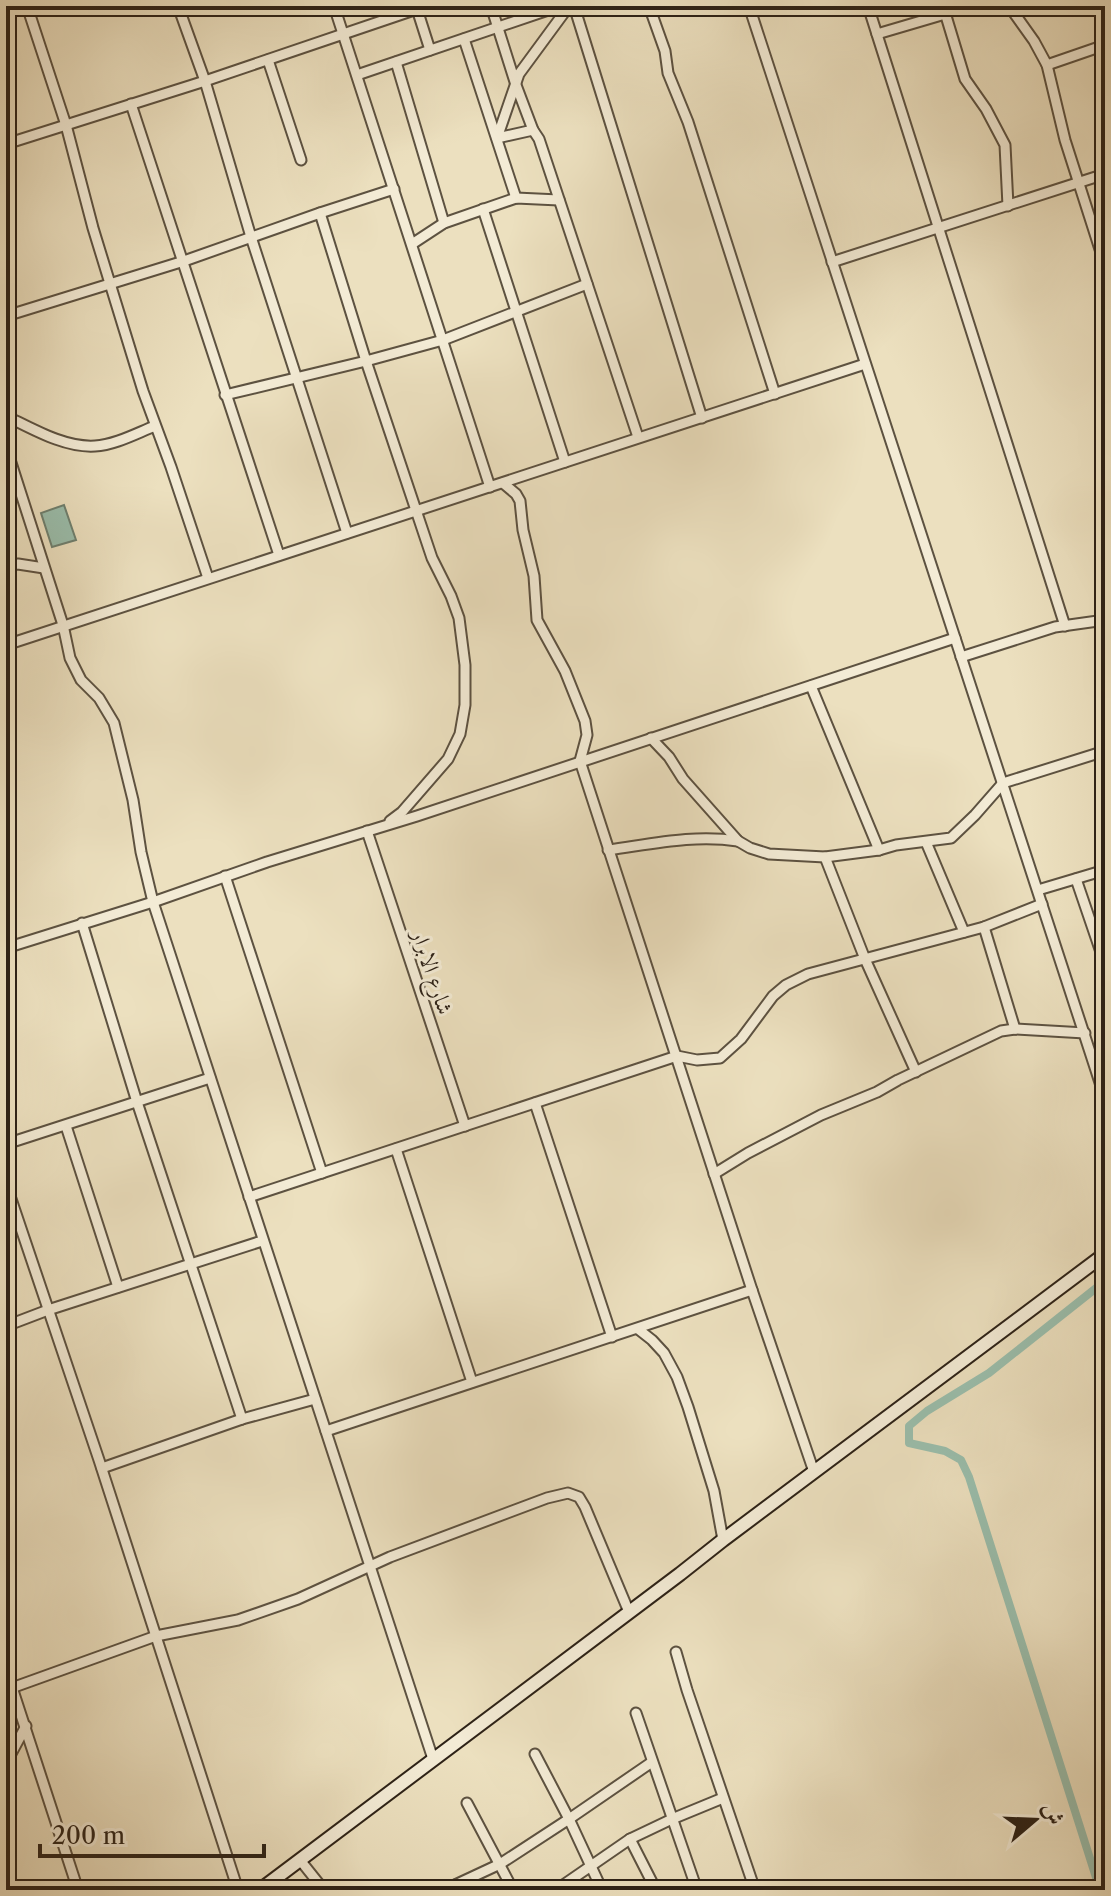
<svg xmlns="http://www.w3.org/2000/svg" width="1111" height="1896" font-family="'Libre Caslon Text',Amiri,serif">
	<style>
		.water { fill: #9abeac; stroke: #6e8070; stroke-width: 2 }
		.lines { fill: none; stroke-linecap: round; stroke-linejoin: round }
		.canal { stroke: #9abeac; stroke-width: 8 }
		.street-casing { stroke: #5d5241; stroke-width: 13 }
		.secondary-casing { stroke: #2d2217; stroke-width: 16 }
		.street { stroke: #f3ebd5; stroke-width: 9 }
		.secondary { stroke: #f3ebd5; stroke-width: 12 }
		.labels { text-anchor: middle; stroke-width: 6; stroke-linejoin: round; paint-order: stroke }
		.street-label { font-size: 22px; fill: #2d2217; stroke: #f3ebd5 }
	</style>
	<rect width="100%" height="100%" fill="#ece0bf"/>
	<filter id="stains"><feTurbulence type="fractalNoise" baseFrequency=".0025" numOctaves="4"/><feColorMatrix values="0 0 0 0 .2 0 0 0 0 .09 0 0 0 0 .02 0 0 0 .5 -.17"/></filter>
	<radialGradient id="worn" r=".72"><stop offset=".6" stop-color="#630" stop-opacity="0"/><stop offset="1" stop-color="#630" stop-opacity=".3"/></radialGradient>
	<!-- water -->
	<path class="water" d="M 64,505 L 76,540 L 52,547 L 41,513 Z"/>
	<g class="lines">
		<!-- canal -->
		<path class="canal" d="M 1100,1890 L 969,1477 L 961,1460 L 945,1451 L 909,1443 L 909,1426 L 927,1411 L 989,1373 L 1105,1281"/>
		<!-- street casing -->
		<g class="street-casing">
			<g id="street">
				<path d="M 27,6 L 66,125 L 93,228 L 143,391 L 171,467 L 208,578"/>
				<path d="M 178,6 L 205,81 L 251,237 L 347,533"/>
				<path d="M 334,6 L 490,487"/>
				<path d="M 416,6 L 430,50"/>
				<path d="M 491,6 L 516,85 L 533,130 L 539,139 L 638,437"/>
				<path d="M 574,6 L 702,418"/>
				<path d="M 649,6 L 665,51 L 668,73 L 688,122 L 775,394"/>
				<path d="M 749,6 L 1105,1098"/>
				<path d="M 868,6 L 1065,626"/>
				<path d="M 943,6 L 965,79 L 986,109 L 1005,145 L 1008,206"/>
				<path d="M 1009,6 L 1034,41 L 1047,65 L 1065,140 L 1105,265"/>
				<path d="M 1102,6 L 1105,15"/>
				<path d="M 877,34 L 945,14 L 961,6"/>
				<path d="M 464,39 L 516,198"/>
				<path d="M 268,60 L 301,160"/>
				<path d="M 396,62 L 444,223"/>
				<path d="M 1047,65 L 1105,45"/>
				<path d="M 357,75 L 560,6"/>
				<path d="M 131,104 L 279,555"/>
				<path d="M 497,138 L 519,74 L 569,6"/>
				<path d="M 497,138 L 533,130"/>
				<path d="M 6,144 L 205,81 L 417,9"/>
				<path d="M 483,209 L 565,462"/>
				<path d="M 320,213 L 366,361 L 432,558 L 451,596 L 459,618 L 465,665 L 465,705 L 460,734 L 448,759 L 402,812 L 390,821"/>
				<path d="M 412,244 L 444,223 L 516,198 L 559,200"/>
				<path d="M 832,262 L 1105,174"/>
				<path d="M 6,316 L 184,261 L 320,213 L 394,189"/>
				<path d="M 225,395 L 366,361 L 443,340 L 587,284"/>
				<path d="M 6,416 C 33,429 65,448 95,446 C 115,445 137,433 155,426"/>
				<path d="M 6,447 L 63,625 L 70,658 L 81,680 L 99,698 L 114,723 L 133,800 L 141,852 L 153,902 L 433,1759"/>
				<path d="M 503,483 L 516,494 L 520,501 L 523,530 L 534,576 L 537,620 L 565,671 L 585,721 L 587,735 L 580,761 L 752,1290 L 814,1472"/>
				<path d="M 6,565 L 18,564 L 44,568"/>
				<path d="M 6,645 L 865,364"/>
				<path d="M 961,657 L 1055,627 L 1105,620"/>
				<path d="M 811,686 L 879,850"/>
				<path d="M 651,738 L 669,757 L 683,779 L 738,841 L 750,848 L 769,854 L 825,857 L 879,850 L 896,845 L 951,838 L 975,815 L 1003,783 L 1105,751"/>
				<path d="M 367,831 L 465,1126"/>
				<path d="M 926,842 L 964,932"/>
				<path d="M 608,850 C 652,844 694,834 738,841"/>
				<path d="M 825,857 L 865,959 L 916,1072"/>
				<path d="M 225,876 L 322,1173"/>
				<path d="M 1076,879 L 1105,964"/>
				<path d="M 1038,890 L 1105,870"/>
				<path d="M 82,923 L 137,1102 L 242,1419"/>
				<path d="M 984,927 L 1015,1029"/>
				<path d="M 6,948 L 153,902 L 267,862 L 417,816 L 955,638"/>
				<path d="M 535,1103 L 612,1337"/>
				<path d="M 66,1126 L 118,1287"/>
				<path d="M 6,1144 L 210,1078"/>
				<path d="M 396,1149 L 472,1382"/>
				<path d="M 714,1174 L 748,1153 L 821,1115 L 877,1092 L 898,1080 L 1001,1031 L 1015,1029 L 1085,1033"/>
				<path d="M 6,1184 L 99,1460 L 238,1890"/>
				<path d="M 249,1197 L 677,1056 L 697,1060 L 720,1058 L 741,1039 L 773,996 L 786,985 L 808,974 L 984,927 L 1042,904"/>
				<path d="M 6,1326 L 48,1310 L 262,1241"/>
				<path d="M 638,1329 L 652,1340 L 664,1353 L 677,1377 L 688,1407 L 714,1491 L 723,1540"/>
				<path d="M 326,1431 L 752,1290"/>
				<path d="M 102,1468 L 242,1419 L 315,1399"/>
				<path d="M 676,1652 L 687,1690 L 755,1890"/>
				<path d="M 6,1669 L 78,1890"/>
				<path d="M 6,1690 L 156,1636 L 238,1620 L 298,1599 L 390,1557 L 547,1498 L 568,1493 L 579,1497 L 585,1507 L 629,1612"/>
				<path d="M 636,1713 L 697,1890"/>
				<path d="M 535,1754 L 569,1819 L 602,1890"/>
				<path d="M 6,1763 L 26,1726"/>
				<path d="M 467,1803 L 513,1890"/>
				<path d="M 630,1839 L 656,1890"/>
				<path d="M 300,1860 L 324,1890"/>
				<path d="M 433,1890 L 455,1885"/>
				<path d="M 457,1890 L 455,1885 L 500,1864 L 569,1819 L 652,1762"/>
				<path d="M 556,1890 L 630,1839 L 672,1819 L 723,1798"/>
			</g>
		</g>
		<!-- secondary casing -->
		<g class="secondary-casing">
			<path id="secondary" d="M 260,1890 L 680,1574 L 723,1540 L 1105,1254"/>
		</g>
		<!-- street -->
		<use href="#street" class="street"/>
		<!-- secondary -->
		<use href="#secondary" class="secondary"/>
	</g>
	<g class="labels">
		<!-- street labels -->
		<g class="street-label">
			<text transform="translate(433 972) rotate(72)" y="8">شارع الابرار</text>
		</g>
	</g>
	<!-- margin -->
	<rect width="1111" height="1896" fill="none" stroke="#ece0bf" stroke-width="32"/>
	<rect x="8" y="8" width="1095" height="1880" fill="none" stroke="#2d2217" stroke-width="4"/>
	<rect x="16" y="16" width="1079" height="1864" fill="none" stroke="#2d2217" stroke-width="2"/>
	<!-- north arrow -->
	<g transform="translate(1035 1820) rotate(71)" stroke="#f3ebd5" stroke-width="6" paint-order="stroke">
	<path d="M0-6L14 30L0 20L-14 30Z" fill="#2d2217"/>
	<text y="-12" font-size="22" font-weight="bold" text-anchor="middle" fill="#2d2217">ش</text>
	</g>
	<!-- scale -->
	<path d="M40 1844v12h224v-12" fill="none" stroke="#2d2217" stroke-width="4"/>
	<text x="52" y="1844" font-size="24" fill="#2d2217" stroke="#f3ebd5" stroke-width="6" paint-order="stroke">200 m</text>
	<rect width="100%" height="100%" filter="url(#stains)"/>
	<rect width="100%" height="100%" fill="url(#worn)"/>
</svg>
